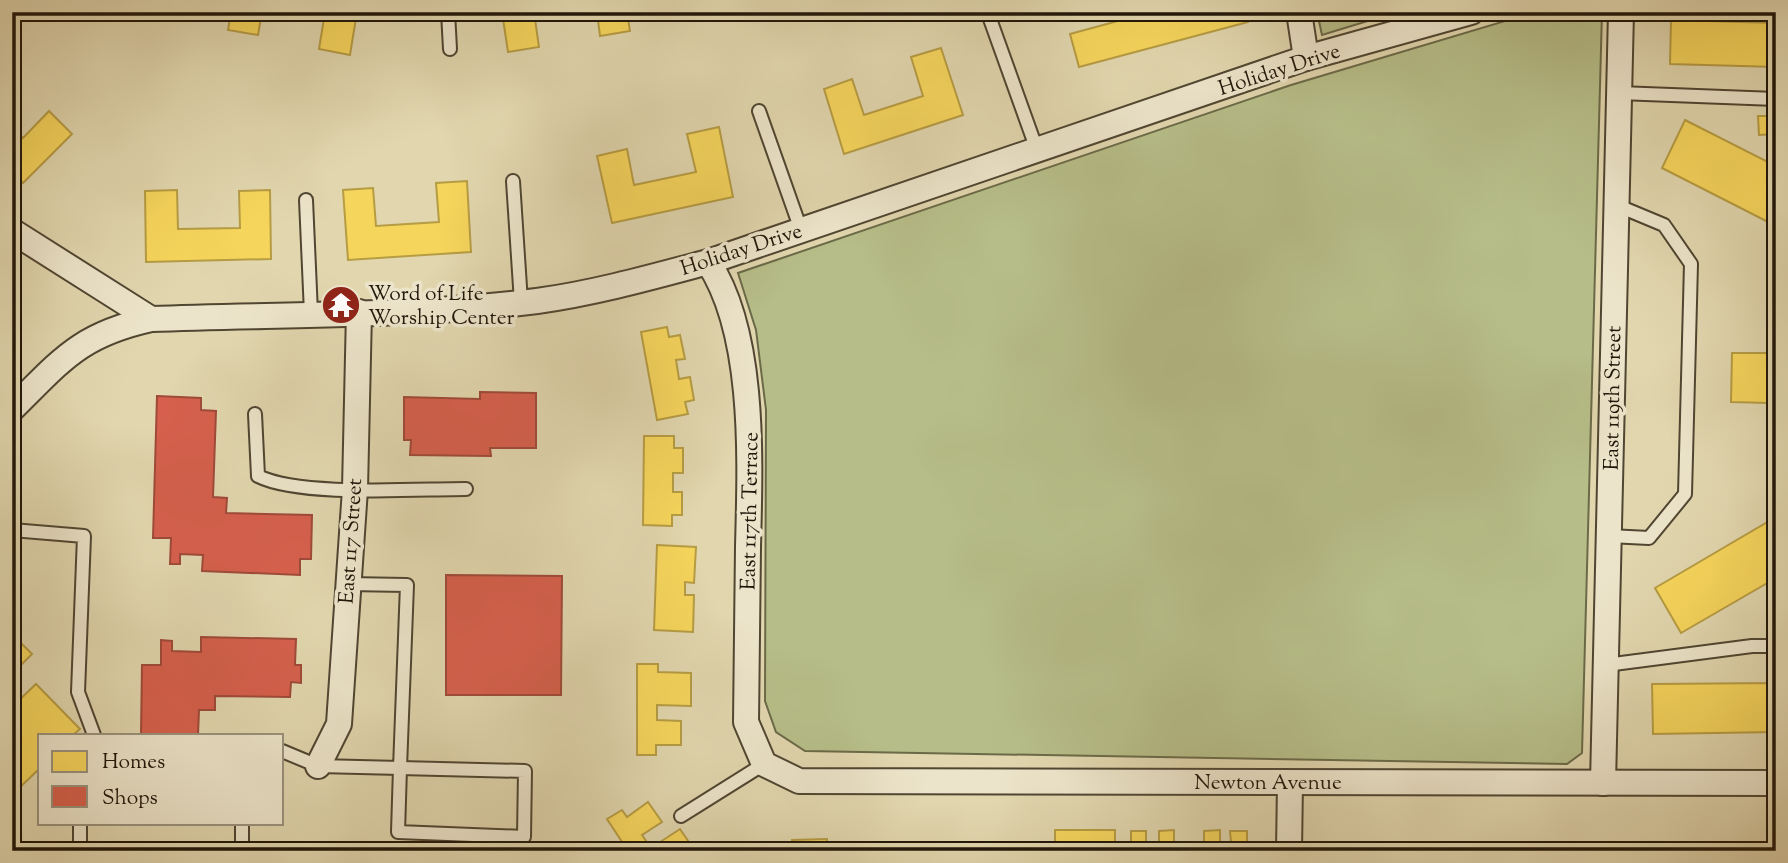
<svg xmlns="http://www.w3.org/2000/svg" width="1788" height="863" font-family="'Sorts Mill Goudy',serif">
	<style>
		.green { fill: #b6bd88; stroke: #6b6a48; stroke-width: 2 }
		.homes { fill: #f6d55c; stroke: #b69c43; stroke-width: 2 }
		.shops { fill: #d6604d; stroke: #9f4a39; stroke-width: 2 }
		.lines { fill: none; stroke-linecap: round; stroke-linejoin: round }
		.service-casing { stroke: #504632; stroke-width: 16 }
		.minor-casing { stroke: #504632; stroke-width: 28 }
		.service { stroke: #ece4ca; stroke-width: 12 }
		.minor { stroke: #ece4ca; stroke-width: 24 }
		.labels { text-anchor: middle; stroke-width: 7; stroke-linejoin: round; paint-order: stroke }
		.street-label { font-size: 21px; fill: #201609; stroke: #ece4ca }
		.poi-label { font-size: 21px; fill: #201609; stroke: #ece4ca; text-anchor: start }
	</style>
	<rect width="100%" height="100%" fill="#e1d6ae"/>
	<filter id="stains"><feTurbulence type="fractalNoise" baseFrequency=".00286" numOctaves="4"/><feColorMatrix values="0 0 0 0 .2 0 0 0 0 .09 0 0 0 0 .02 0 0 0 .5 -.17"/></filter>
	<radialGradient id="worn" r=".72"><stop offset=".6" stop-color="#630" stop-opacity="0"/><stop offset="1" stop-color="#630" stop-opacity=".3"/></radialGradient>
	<!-- green -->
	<g class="green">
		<path d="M 1317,12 L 1397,12 L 1322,35 Z"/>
		<path d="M 1535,12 L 1602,12 L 1582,753 L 1567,764 L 805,751 L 776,732 L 765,701 L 766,410 L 756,330 L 738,273 L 1291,85 Z"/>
	</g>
	<!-- homes -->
	<g class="homes">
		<path d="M 231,12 L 262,12 L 258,35 L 228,30 Z"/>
		<path d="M 325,12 L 357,12 L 350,55 L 319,49 Z"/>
		<path d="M 502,12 L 534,12 L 539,47 L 508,52 Z"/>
		<path d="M 597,12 L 627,12 L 630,31 L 600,36 Z"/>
		<path d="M 1151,12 L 1246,12 L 1248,22 L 1079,67 L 1070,34 Z"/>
		<path d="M 1671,20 L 1776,23 L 1776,67 L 1670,64 Z"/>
		<path d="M 941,48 L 963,115 L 844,154 L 824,89 L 852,79 L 864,115 L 923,96 L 911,57 Z"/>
		<path d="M 49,111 L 72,134 L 23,183 L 12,172 L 12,127 L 23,138 Z"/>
		<path d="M 1758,116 L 1776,116 L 1776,134 L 1759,135 Z"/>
		<path d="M 1685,120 L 1776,166 L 1776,226 L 1662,168 Z"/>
		<path d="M 719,127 L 733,197 L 612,223 L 597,156 L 627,149 L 634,185 L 696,172 L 687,134 Z"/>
		<path d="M 467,181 L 471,252 L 348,260 L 343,190 L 373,188 L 376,226 L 439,222 L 436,183 Z"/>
		<path d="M 177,190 L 178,229 L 240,228 L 239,191 L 270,190 L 271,259 L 146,262 L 145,191 Z"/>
		<path d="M 667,327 L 669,337 L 680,335 L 685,359 L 676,360 L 679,379 L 690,377 L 694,400 L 685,402 L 688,414 L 657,420 L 641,332 Z"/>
		<path d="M 1771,342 L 1776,342 L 1776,392 L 1768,392 L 1768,403 L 1731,402 L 1732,353 L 1772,353 Z"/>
		<path d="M 644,436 L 674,436 L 674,448 L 683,448 L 683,473 L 673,473 L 673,492 L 682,492 L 682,515 L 672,515 L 672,526 L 643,525 Z"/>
		<path d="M 1776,517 L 1776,578 L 1681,633 L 1655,588 Z"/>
		<path d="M 657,545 L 696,547 L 694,583 L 685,582 L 685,595 L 694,595 L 693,632 L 654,630 Z"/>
		<path d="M 12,634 L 32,654 L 12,674 Z"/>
		<path d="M 637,664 L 658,664 L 658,672 L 691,673 L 691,706 L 657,705 L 657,720 L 681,721 L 681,745 L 656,745 L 656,755 L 637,755 Z"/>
		<path d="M 1776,683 L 1776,732 L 1653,734 L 1652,684 Z"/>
		<path d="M 36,684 L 80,729 L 73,735 L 40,735 L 40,768 L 12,795 L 12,707 Z"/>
		<path d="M 648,802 L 662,822 L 642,835 L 651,848 L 680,829 L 695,851 L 628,851 L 607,819 L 622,810 L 627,817 Z"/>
		<rect x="1055" y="830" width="60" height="21"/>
		<path d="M 1174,830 L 1174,851 L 1131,851 L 1131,831 L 1146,831 L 1146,842 L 1159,842 L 1159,831 Z"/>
		<path d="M 1220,830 L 1220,842 L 1231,842 L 1230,831 L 1247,831 L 1247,851 L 1204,851 L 1204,831 Z"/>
		<path d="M 827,839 L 827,851 L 792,851 L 792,840 Z"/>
		<path d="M 918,843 L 918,851 L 884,851 L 884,844 Z"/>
		<path d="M 1008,843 L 1009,851 L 974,851 L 974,844 Z"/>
		<path d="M 1640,843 L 1776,846 L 1776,851 L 1640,851 Z"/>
		<path d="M 776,848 L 776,851 L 752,851 L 752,849 Z"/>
	</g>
	<!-- shops -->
	<g class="shops">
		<path d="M 480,392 L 536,393 L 536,448 L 490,448 L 491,456 L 410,455 L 411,440 L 404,440 L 404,397 L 480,399 Z"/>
		<path d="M 157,396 L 201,398 L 201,410 L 216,411 L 213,497 L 227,498 L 226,513 L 312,515 L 311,559 L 300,559 L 300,575 L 202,571 L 203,555 L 180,554 L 180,564 L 170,564 L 171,538 L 153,538 Z"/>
		<path d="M 446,575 L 562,576 L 561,695 L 446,695 Z"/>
		<path d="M 201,637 L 296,639 L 295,665 L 301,665 L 301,683 L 291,682 L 290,697 L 215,696 L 215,710 L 199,710 L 198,735 L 141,735 L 142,665 L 161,665 L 161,640 L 172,641 L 172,651 L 201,652 Z"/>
	</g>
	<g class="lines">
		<!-- service casing -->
		<g class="service-casing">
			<g id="service">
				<path d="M 448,12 L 450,49"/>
				<path d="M 990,19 L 1037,150"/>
				<path d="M 1619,93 L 1776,99"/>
				<path d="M 759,111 L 801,230"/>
				<path d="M 513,181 L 521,302"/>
				<path d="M 306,200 L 311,313"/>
				<path d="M 255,414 L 258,476 C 300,497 415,489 466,489"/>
				<path d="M 12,530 L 84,536 L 78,692 L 94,735"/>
				<path d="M 1609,536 L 1649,538 L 1685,494 L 1691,264 L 1664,225 L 1616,205"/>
				<path d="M 1606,665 L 1752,646 L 1776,646"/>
				<path d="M 282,751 L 318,766 L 400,768 L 407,585 L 347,584"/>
				<path d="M 400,768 L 525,771 L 524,837 L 398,832 Z"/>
				<path d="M 681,816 L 764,764"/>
				<path d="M 80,823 L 80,851"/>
				<path d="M 242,851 L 242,823"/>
			</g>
		</g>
		<!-- minor casing -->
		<g class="minor-casing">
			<g id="minor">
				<path d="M 1299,12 L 1306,58"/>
				<path d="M 12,231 L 151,319"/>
				<path d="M 708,262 C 756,334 750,463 748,547 C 747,605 747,664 746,722 L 764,764 L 799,781 L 1776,783"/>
				<path d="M 12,409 C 62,360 79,335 151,319 C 279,314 410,317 537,301 C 595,293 652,277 708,262 L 1306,58 L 1471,12"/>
				<path d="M 318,766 L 339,724 L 355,489 L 359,312"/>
				<path d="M 1603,783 L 1621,12"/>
				<path d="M 1289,851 L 1290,783"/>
			</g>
		</g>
		<!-- service -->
		<use href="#service" class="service"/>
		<!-- minor -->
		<use href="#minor" class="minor"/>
	</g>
	<!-- icons -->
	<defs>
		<g id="temple-disc" transform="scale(2.0125)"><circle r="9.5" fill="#8f2418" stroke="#ece4ca"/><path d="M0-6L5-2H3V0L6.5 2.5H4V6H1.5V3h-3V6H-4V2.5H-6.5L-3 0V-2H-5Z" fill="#fff"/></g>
	</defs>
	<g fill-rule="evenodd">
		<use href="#temple-disc" x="341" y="305"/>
	</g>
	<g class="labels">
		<!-- street labels -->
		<g class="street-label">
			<text transform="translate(1279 69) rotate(-18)" y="7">Holiday Drive</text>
			<text transform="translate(741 249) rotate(-18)" y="7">Holiday Drive</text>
			<text transform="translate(1612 398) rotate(-89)" y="7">East 119th Street</text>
			<text transform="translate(749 511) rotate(-89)" y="7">East 117th Terrace</text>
			<text transform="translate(350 541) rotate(-86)" y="7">East 117 Street</text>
			<text x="1268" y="789">Newton Avenue</text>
		</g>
		<!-- poi labels -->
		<g class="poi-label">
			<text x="368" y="300">Word of Life<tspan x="368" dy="24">Worship Center</tspan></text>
		</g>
	</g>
	<!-- margin -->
	<rect width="1788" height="863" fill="none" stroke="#e1d6ae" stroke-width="42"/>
	<rect x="14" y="14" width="1760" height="835" fill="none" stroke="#201609" stroke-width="3.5"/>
	<rect x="21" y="21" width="1746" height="821" fill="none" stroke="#201609" stroke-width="2"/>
	<!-- legend -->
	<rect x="38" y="734" width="245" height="91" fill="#ece4ca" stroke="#9a927d" stroke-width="2"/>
	<rect x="52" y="751" width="35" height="21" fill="#f6d55c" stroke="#9a927d" stroke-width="2"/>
	<text x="102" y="768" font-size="21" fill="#201609">Homes</text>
	<rect x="52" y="786" width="35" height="21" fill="#d6604d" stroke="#9a927d" stroke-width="2"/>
	<text x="102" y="804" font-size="21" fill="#201609">Shops</text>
	<rect width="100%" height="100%" filter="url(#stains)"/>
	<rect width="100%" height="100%" fill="url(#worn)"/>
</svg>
